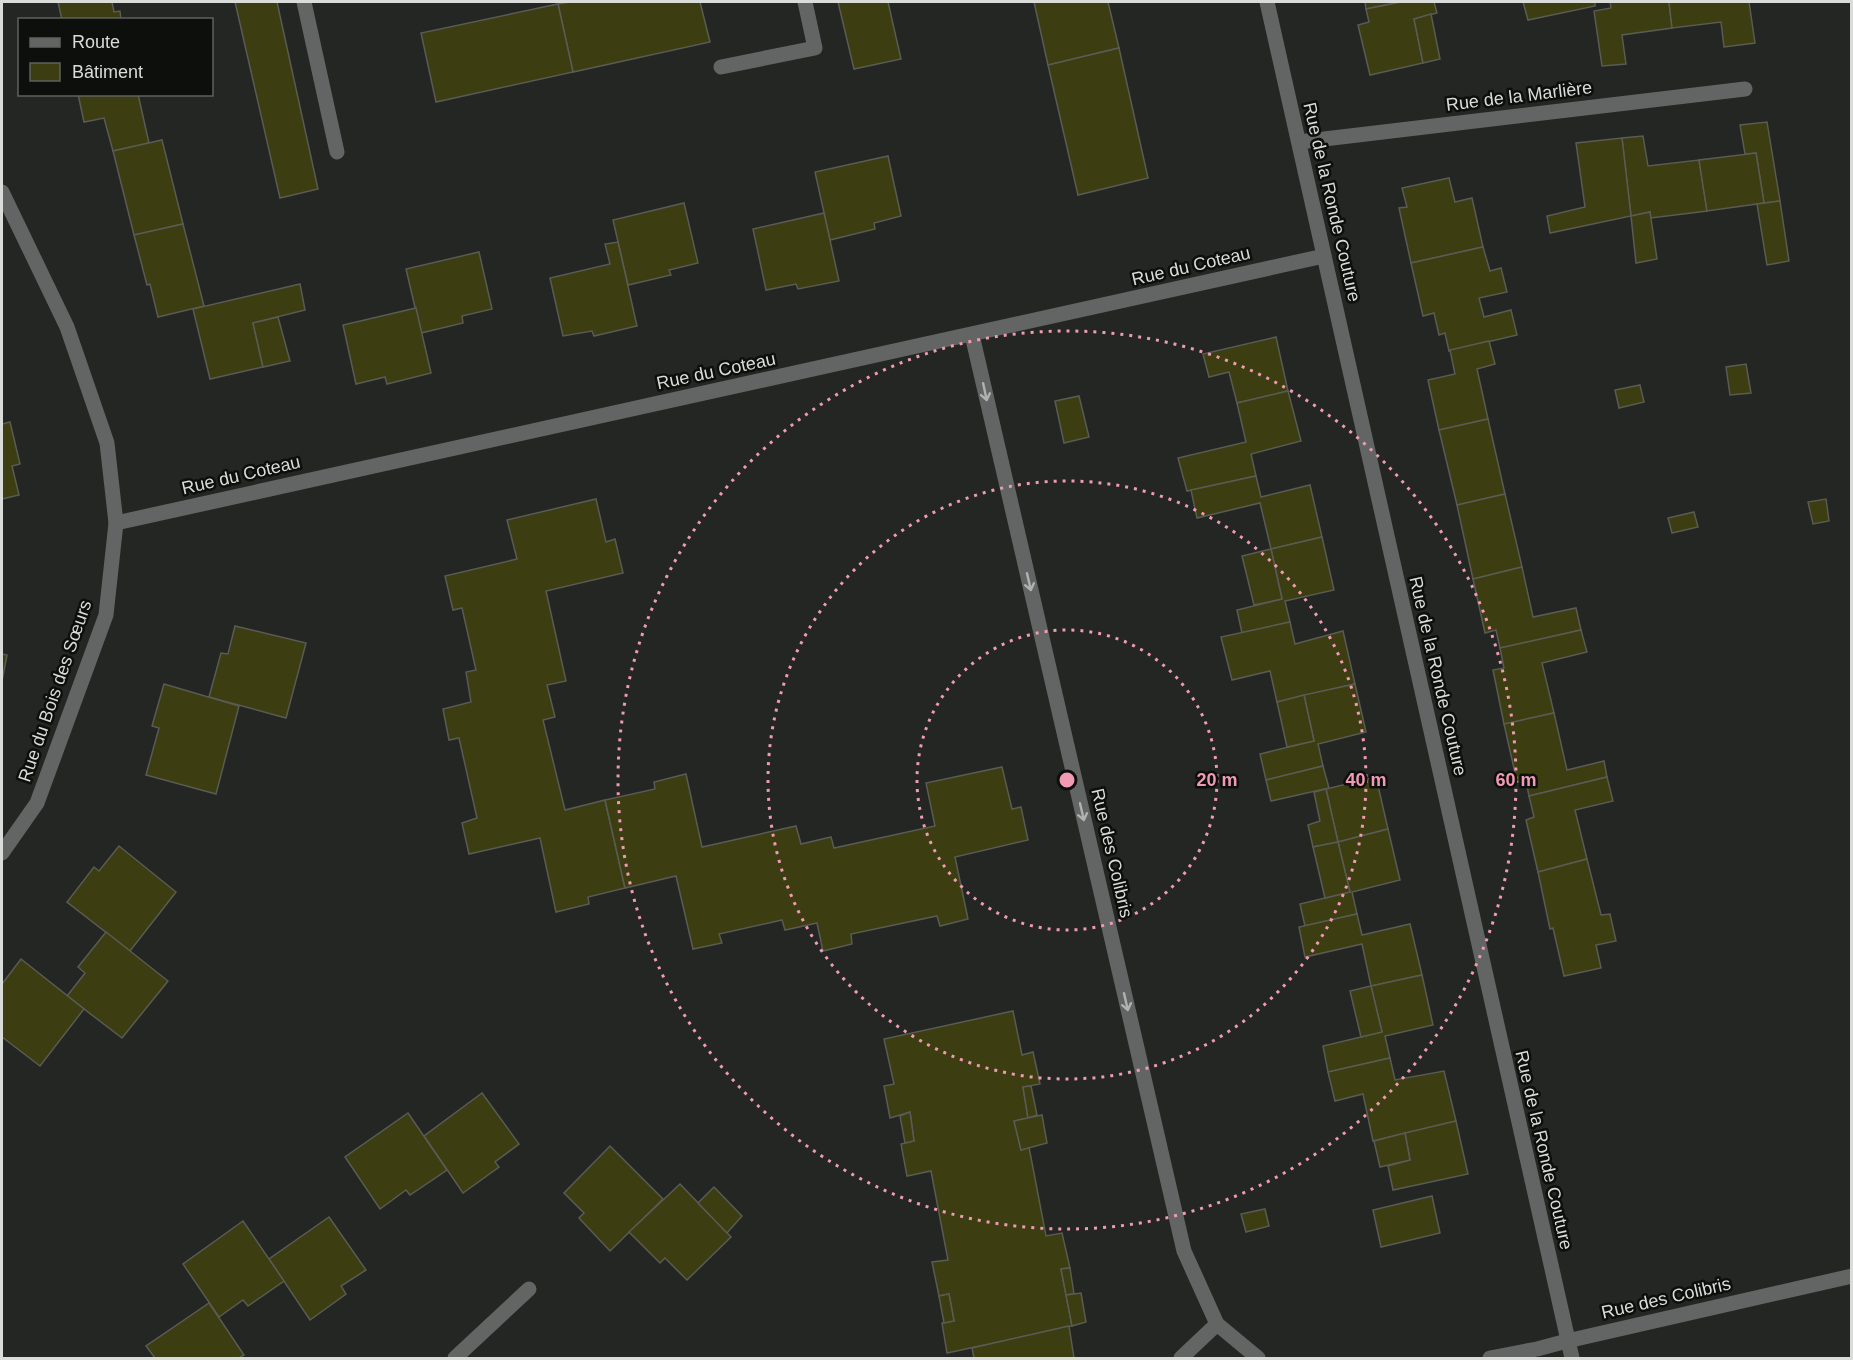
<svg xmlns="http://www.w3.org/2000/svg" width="1853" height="1360" font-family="Arial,sans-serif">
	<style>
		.building { fill: #3c3d11; stroke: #5a5b54; stroke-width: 1.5 }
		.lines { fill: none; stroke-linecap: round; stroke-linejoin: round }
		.minor { stroke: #626564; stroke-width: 15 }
		.oneway { stroke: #afb2b0 }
		.ring { fill: none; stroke: #f09ab4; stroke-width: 3; stroke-dasharray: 3 6 }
		.labels { text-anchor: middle; stroke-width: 5; stroke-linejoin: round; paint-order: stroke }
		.street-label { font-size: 18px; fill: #d9dcd9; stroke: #0d0f0d }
		.centre { fill: #f09ab4; stroke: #0d0f0d; stroke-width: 3 }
		.ring-label { font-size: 18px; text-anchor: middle; font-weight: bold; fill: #f09ab4; stroke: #0d0f0d; stroke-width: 5; stroke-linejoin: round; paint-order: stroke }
	</style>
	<rect width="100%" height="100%" fill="#232622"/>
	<!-- building -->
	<g class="building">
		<path d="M 58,2 L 112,2 L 114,12 L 120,11 L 121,20 L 62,20 Z"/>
		<path d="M 235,2 L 277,2 L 318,189 L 280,198 Z"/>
		<path d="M 570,2 L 700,2 L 710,42 L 573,72 L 558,4 Z"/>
		<path d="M 838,2 L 888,2 L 901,59 L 854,69 Z"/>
		<path d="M 1034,2 L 1108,2 L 1119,48 L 1048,65 Z"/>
		<path d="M 1365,2 L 1394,2 L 1395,3 L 1366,9 Z"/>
		<path d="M 1401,2 L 1434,2 L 1437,13 L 1414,19 L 1423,63 L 1370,75 L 1358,25 L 1369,22 L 1366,9 Z"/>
		<path d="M 1523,2 L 1595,2 L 1595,6 L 1528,20 Z"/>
		<path d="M 1610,2 L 1669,2 L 1672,28 L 1622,35 L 1626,64 L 1602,66 L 1594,11 L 1611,8 Z"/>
		<path d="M 1669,2 L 1749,2 L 1755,43 L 1724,47 L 1721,22 L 1672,28 Z"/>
		<path d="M 558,4 L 573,72 L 436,102 L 421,33 Z"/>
		<path d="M 1431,14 L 1440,59 L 1423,63 L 1414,19 Z"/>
		<path d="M 1119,48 L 1148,178 L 1078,195 L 1048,65 Z"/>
		<path d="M 78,94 L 138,94 L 149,143 L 113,151 L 104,118 L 84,122 Z"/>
		<path d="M 1767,122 L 1780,201 L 1764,203 L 1756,153 L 1745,154 L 1740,125 Z"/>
		<path d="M 1643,136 L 1648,166 L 1699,160 L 1707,211 L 1651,218 L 1650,212 L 1631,216 L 1622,138 Z"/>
		<path d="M 1622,138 L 1631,216 L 1550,233 L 1547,216 L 1585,207 L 1576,143 Z"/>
		<path d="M 162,140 L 183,224 L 134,235 L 113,151 Z"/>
		<path d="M 1756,153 L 1764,203 L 1707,211 L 1699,160 Z"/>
		<path d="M 888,156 L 901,216 L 874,223 L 875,229 L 830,240 L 815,172 Z"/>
		<path d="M 1449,178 L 1455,202 L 1472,198 L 1483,247 L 1411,263 L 1399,208 L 1407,207 L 1402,188 Z"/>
		<path d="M 1780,201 L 1789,261 L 1767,265 L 1757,204 Z"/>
		<path d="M 684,203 L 698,263 L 669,270 L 671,275 L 628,285 L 613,220 Z"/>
		<path d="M 1650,212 L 1657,259 L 1636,263 L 1631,216 Z"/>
		<path d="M 824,213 L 839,281 L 798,289 L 796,284 L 766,290 L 753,229 Z"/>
		<path d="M 183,224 L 204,306 L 158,317 L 150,284 L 147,285 L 134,235 Z"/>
		<path d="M 618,242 L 637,326 L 594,336 L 592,331 L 563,336 L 550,278 L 610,264 L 605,244 Z"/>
		<path d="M 1483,247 L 1490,271 L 1501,268 L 1507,292 L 1479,298 L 1484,317 L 1511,310 L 1517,335 L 1449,351 L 1445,333 L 1439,335 L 1434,313 L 1423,316 L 1411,263 Z"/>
		<path d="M 479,252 L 492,309 L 462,316 L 463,323 L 421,333 L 406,269 Z"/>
		<path d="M 300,284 L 305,310 L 253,323 L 263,367 L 210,379 L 193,309 Z"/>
		<path d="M 416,308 L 431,373 L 387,384 L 385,377 L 356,384 L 343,325 Z"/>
		<path d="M 278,317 L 290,361 L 263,367 L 253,323 Z"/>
		<path d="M 1276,337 L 1288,391 L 1237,403 L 1229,372 L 1209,377 L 1203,354 Z"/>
		<path d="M 1489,341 L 1495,364 L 1477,369 L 1488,419 L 1439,430 L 1428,380 L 1455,374 L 1450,350 Z"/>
		<path d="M 1746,364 L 1751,393 L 1730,395 L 1726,367 Z"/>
		<path d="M 1640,385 L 1644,402 L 1619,408 L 1615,390 Z"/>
		<path d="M 1288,391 L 1301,441 L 1251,454 L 1256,476 L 1187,491 L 1178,458 L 1246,442 L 1237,403 Z"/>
		<path d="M 1079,396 L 1089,437 L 1064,443 L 1055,401 Z"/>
		<path d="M 1488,419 L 1505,494 L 1457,505 L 1439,430 Z"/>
		<path d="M 10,422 L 20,464 L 12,466 L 19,495 L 2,499 L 2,424 Z"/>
		<path d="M 1256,476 L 1261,497 L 1310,485 L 1322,537 L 1271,549 L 1260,503 L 1197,518 L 1191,490 Z"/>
		<path d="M 1505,494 L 1522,567 L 1473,579 L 1457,505 Z"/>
		<path d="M 596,499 L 606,542 L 615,539 L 623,573 L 546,591 L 566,681 L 547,685 L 555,717 L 543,720 L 565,810 L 605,800 L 625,888 L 588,897 L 589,904 L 556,912 L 540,838 L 469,854 L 462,823 L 477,818 L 459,738 L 449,740 L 443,709 L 471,702 L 466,672 L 476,670 L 462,608 L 453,610 L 445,576 L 517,559 L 507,520 Z"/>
		<path d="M 1826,499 L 1829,521 L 1813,524 L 1808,502 Z"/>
		<path d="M 1694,512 L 1698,527 L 1672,533 L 1668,518 Z"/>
		<path d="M 1322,537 L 1334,590 L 1285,601 L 1290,622 L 1242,633 L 1237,610 L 1282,599 L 1271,549 Z"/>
		<path d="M 1271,549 L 1282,599 L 1254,605 L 1242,556 Z"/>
		<path d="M 1522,567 L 1533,617 L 1576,608 L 1581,630 L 1500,648 L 1496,630 L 1485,633 L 1473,579 Z"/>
		<path d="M 1290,622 L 1295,644 L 1343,631 L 1355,684 L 1277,702 L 1270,671 L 1232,680 L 1221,637 Z"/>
		<path d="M 235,626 L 306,643 L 286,718 L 209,697 L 221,653 L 228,654 Z"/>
		<path d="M 1581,630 L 1587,652 L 1542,663 L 1554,713 L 1504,724 L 1493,670 L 1504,668 L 1500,648 Z"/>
		<path d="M 2,654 L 7,655 L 2,681 Z"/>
		<path d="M 164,684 L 239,706 L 216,794 L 146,775 L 159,728 L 152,726 Z"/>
		<path d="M 1355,684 L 1366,732 L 1318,744 L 1323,766 L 1266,780 L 1260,754 L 1314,741 L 1304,695 Z"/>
		<path d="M 1304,695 L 1314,741 L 1287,747 L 1277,702 Z"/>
		<path d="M 1554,713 L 1567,770 L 1604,761 L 1607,777 L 1529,796 L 1526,781 L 1517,782 L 1504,724 Z"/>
		<path d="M 1323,766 L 1329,788 L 1271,801 L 1266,780 Z"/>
		<path d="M 1002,767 L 1012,809 L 1021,807 L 1028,840 L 955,857 L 968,919 L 940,926 L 937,916 L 851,934 L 852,944 L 823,951 L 817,923 L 785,930 L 782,920 L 719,934 L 722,943 L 693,949 L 676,876 L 625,888 L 605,800 L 655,789 L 654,782 L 686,774 L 702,847 L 796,826 L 801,844 L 831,837 L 834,848 L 935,826 L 926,783 Z"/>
		<path d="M 1376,777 L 1388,829 L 1338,842 L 1326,789 Z"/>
		<path d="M 1607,777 L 1613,801 L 1575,810 L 1587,859 L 1538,872 L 1526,820 L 1534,817 L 1529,796 Z"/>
		<path d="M 1326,789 L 1338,842 L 1313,847 L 1308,825 L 1320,821 L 1314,792 Z"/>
		<path d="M 1388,829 L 1400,880 L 1352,892 L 1357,914 L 1305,926 L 1300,904 L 1350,892 L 1338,842 Z"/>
		<path d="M 1338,842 L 1350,892 L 1325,898 L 1313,847 Z"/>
		<path d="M 119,846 L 176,892 L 130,951 L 67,902 L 94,867 L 99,871 Z"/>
		<path d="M 1587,859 L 1601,915 L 1610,914 L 1616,941 L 1596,945 L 1601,968 L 1564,976 L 1553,928 L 1550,929 L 1538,872 Z"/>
		<path d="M 1357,914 L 1362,935 L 1410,924 L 1422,975 L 1371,986 L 1362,944 L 1305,957 L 1299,927 Z"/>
		<path d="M 106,932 L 168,981 L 122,1038 L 67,996 L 85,973 L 78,967 Z"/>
		<path d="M 21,959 L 84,1009 L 40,1066 L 2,1037 L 2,984 Z"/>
		<path d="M 1422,975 L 1433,1025 L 1385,1036 L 1390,1058 L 1328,1072 L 1323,1046 L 1382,1032 L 1371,986 Z"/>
		<path d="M 1371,986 L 1382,1032 L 1361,1037 L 1350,991 Z"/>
		<path d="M 1013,1011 L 1022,1055 L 1033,1052 L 1040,1084 L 1023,1087 L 1028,1118 L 1014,1121 L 1021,1150 L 1029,1147 L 1046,1236 L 1062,1233 L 1070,1268 L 1061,1269 L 1072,1326 L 947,1353 L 942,1323 L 954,1321 L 949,1294 L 939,1296 L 932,1262 L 948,1260 L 931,1171 L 907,1176 L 901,1144 L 914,1141 L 910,1112 L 890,1118 L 884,1086 L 894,1084 L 884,1039 Z"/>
		<path d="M 1390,1058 L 1395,1080 L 1444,1071 L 1456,1121 L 1373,1141 L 1363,1094 L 1335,1101 L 1328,1072 Z"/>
		<path d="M 1031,1086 L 1037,1115 L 1028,1118 L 1023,1087 Z"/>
		<path d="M 482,1093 L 519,1144 L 495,1162 L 499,1167 L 463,1193 L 424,1136 Z"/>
		<path d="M 910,1112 L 914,1141 L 905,1143 L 900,1116 Z"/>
		<path d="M 408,1113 L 447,1170 L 410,1195 L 406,1190 L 380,1209 L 345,1157 Z"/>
		<path d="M 1042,1115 L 1047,1143 L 1021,1150 L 1014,1121 Z"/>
		<path d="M 1456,1121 L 1468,1174 L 1393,1190 L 1388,1166 L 1410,1160 L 1405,1133 Z"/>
		<path d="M 1405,1133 L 1410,1160 L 1380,1167 L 1374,1141 Z"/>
		<path d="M 610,1146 L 663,1199 L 610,1251 L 579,1218 L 584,1213 L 564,1193 Z"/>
		<path d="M 680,1184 L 731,1237 L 687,1280 L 665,1258 L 660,1263 L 629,1232 Z"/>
		<path d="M 714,1187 L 742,1216 L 727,1233 L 698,1203 Z"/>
		<path d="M 1432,1196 L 1440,1233 L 1381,1247 L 1373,1210 Z"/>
		<path d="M 1265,1209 L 1269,1226 L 1246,1232 L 1241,1214 Z"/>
		<path d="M 329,1217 L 366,1270 L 341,1286 L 346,1294 L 310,1320 L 269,1259 Z"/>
		<path d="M 243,1221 L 284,1281 L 248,1306 L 243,1300 L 219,1317 L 183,1264 Z"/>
		<path d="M 1070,1268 L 1074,1294 L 1066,1295 L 1061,1269 Z"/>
		<path d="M 1081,1293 L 1086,1322 L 1072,1326 L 1066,1295 Z"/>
		<path d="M 949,1294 L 954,1321 L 944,1323 L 939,1296 Z"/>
		<path d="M 209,1303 L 244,1355 L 239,1358 L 155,1358 L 146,1346 Z"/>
		<path d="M 1069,1326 L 1074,1358 L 974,1358 L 972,1348 Z"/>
	</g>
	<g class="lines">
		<!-- minor -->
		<g class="minor">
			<path d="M 304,2 L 337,152"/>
			<path d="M 1267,2 L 1572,1358"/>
			<path d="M 721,67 L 815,48 L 805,2"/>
			<path d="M 1299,142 L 1745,89"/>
			<path d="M 2,192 L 67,327 L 107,443 L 116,523 L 106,615 L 37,803 L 2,853"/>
			<path d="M 972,335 L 1184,1251 L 1217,1324 L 1258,1358"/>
			<path d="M 116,523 L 1324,256"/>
			<path d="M 455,1358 L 529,1289"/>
			<path d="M 1181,1358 L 1217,1324"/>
			<path d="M 1490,1358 L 1537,1349 L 1567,1341 L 1852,1276"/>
		</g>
	</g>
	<!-- one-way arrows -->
	<defs><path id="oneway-shaft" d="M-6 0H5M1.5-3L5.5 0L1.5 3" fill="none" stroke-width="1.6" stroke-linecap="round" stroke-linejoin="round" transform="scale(1.5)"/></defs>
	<g class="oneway">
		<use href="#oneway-shaft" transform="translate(985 392) rotate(78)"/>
		<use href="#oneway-shaft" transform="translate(1029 582) rotate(77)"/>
		<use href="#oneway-shaft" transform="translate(1082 812) rotate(77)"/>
		<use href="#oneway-shaft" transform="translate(1126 1002) rotate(77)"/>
	</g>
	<!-- distance rings -->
	<g class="ring">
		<circle cx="1067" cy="780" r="150"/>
		<circle cx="1067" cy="780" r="299"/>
		<circle cx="1067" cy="780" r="449"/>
	</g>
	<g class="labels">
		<!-- street labels -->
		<g class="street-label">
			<text transform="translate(1519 96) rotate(-7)" y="6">Rue de la Marlière</text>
			<text transform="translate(1332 202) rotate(77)" y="6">Rue de la Ronde Couture</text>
			<text transform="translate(1191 266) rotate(-13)" y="6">Rue du Coteau</text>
			<text transform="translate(716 371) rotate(-12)" y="6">Rue du Coteau</text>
			<text transform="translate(241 475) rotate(-13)" y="6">Rue du Coteau</text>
			<text transform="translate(1438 676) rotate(77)" y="6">Rue de la Ronde Couture</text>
			<text transform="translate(55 691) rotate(-71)" y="6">Rue du Bois des Sœurs</text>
			<text transform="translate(1112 853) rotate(77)" y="6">Rue des Colibris</text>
			<text transform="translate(1544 1150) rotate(77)" y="6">Rue de la Ronde Couture</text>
			<text transform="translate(1666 1298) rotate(-13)" y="6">Rue des Colibris</text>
		</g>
	</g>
	<circle cx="1067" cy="780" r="9" class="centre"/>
	<g class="ring-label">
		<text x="1217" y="786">20 m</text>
		<text x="1366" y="786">40 m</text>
		<text x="1516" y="786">60 m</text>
	</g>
	<!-- border -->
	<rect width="1853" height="1360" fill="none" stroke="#d9dcd9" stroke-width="6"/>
	<!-- legend -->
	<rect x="18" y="18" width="195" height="78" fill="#0d0f0d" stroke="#5f615f" stroke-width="1.5"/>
	<rect x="30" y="38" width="30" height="9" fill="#626564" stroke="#5f615f" stroke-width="1.5"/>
	<text x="72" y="48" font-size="18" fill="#d9dcd9">Route</text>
	<rect x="30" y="63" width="30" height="18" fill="#3c3d11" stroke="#5f615f" stroke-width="1.5"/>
	<text x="72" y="78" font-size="18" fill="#d9dcd9">Bâtiment</text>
</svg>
